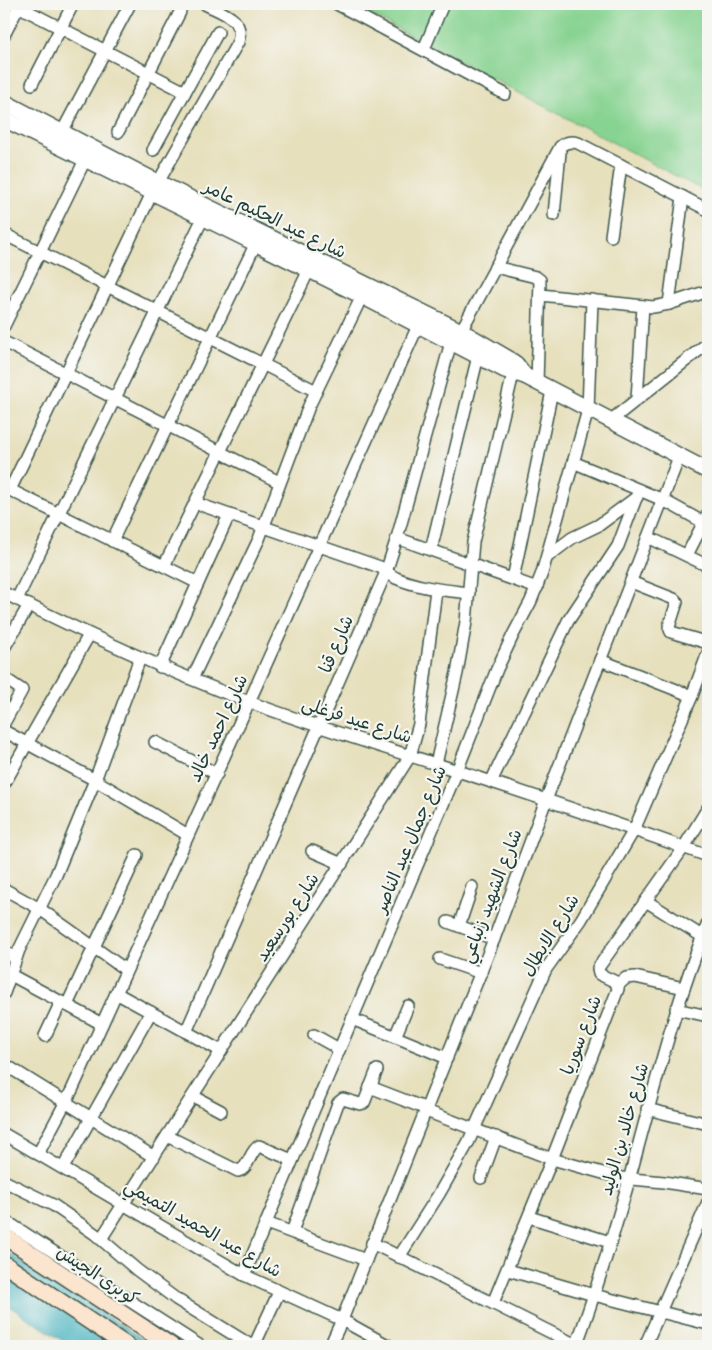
<svg xmlns="http://www.w3.org/2000/svg" width="712" height="1350" font-family="Dekko,'Playpen Sans Arabic',sans-serif">
	<style>
		.green { fill: #87d391; stroke: #538862 }
		.water { fill: #44b2c0; stroke: #32787a }
		.lines { fill: none; stroke-linecap: round; stroke-linejoin: round }
		.minor-casing { stroke: #3d5549; stroke-width: 14 }
		.tertiary-casing { stroke: #3d5549; stroke-width: 18 }
		.secondary-casing { stroke: #3d5549; stroke-width: 19 }
		.minor { stroke: #fff; stroke-width: 11 }
		.tertiary { stroke: #fff; stroke-width: 15 }
		.secondary { stroke: #fce5cf; stroke-width: 16 }
		.labels { text-anchor: middle; stroke-width: 4.5; stroke-linejoin: round; paint-order: stroke }
		.street-label { font-size: 18px; fill: #1f3d34; stroke: #f6f6f2 }
	</style>
	<rect width="100%" height="100%" fill="#f6f6f2"/>
	<filter id="ink" filterUnits="userSpaceOnUse"><feTurbulence type="fractalNoise" baseFrequency=".02" numOctaves="2"/><feDisplacementMap in="SourceGraphic" scale="10" xChannelSelector="R" yChannelSelector="G"/><feConvolveMatrix kernelMatrix="1 2 1 2 8 2 1 2 1" color-interpolation-filters="sRGB"/></filter>
	<filter id="wash" filterUnits="userSpaceOnUse"><feTurbulence type="fractalNoise" baseFrequency=".0096" numOctaves="4" result="noise"/><feDisplacementMap in="SourceGraphic" scale="20" xChannelSelector="R" yChannelSelector="G"/><feGaussianBlur stdDeviation="1.12" result="paint"/><feColorMatrix in="noise" values="0 0 0 0 0 0 0 0 0 0 0 0 0 0 0 0 0 1.4 0 .05"/><feComposite in="paint" operator="in"/></filter>
	<g filter="url(#wash)">
		<rect width="100%" height="100%" fill="#e7e0bd"/>
		<!-- green -->
		<path class="green" d="M 351,4 L 708,4 L 708,193 Z"/>
		<!-- water -->
		<path class="water" d="M 4,1250 L 154,1346 L 71,1346 L 4,1303 Z"/>
	</g>
	<g filter="url(#ink)">
		<g class="lines">
			<!-- minor casing -->
			<g class="minor-casing">
				<g id="minor">
					<path d="M 14,4 L 185,92"/>
					<path d="M 337,4 L 505,94"/>
					<path d="M 4,35 L 20,4"/>
					<path d="M 424,49 L 443,4"/>
					<path d="M 32,84 L 73,4"/>
					<path d="M 62,132 L 130,4"/>
					<path d="M 118,132 L 180,12"/>
					<path d="M 153,150 L 218,32"/>
					<path d="M 554,215 L 560,152"/>
					<path d="M 4,234 L 316,391"/>
					<path d="M 611,236 L 621,165"/>
					<path d="M 495,267 L 536,277 L 540,280 L 537,383"/>
					<path d="M 541,295 L 653,307 L 669,304 L 708,291"/>
					<path d="M 669,304 L 683,197"/>
					<path d="M 4,326 L 85,160"/>
					<path d="M 461,331 L 560,147 C 565,142 571,141 578,143 L 708,210"/>
					<path d="M 4,342 L 279,482"/>
					<path d="M 637,399 L 643,306"/>
					<path d="M 610,421 L 708,343"/>
					<path d="M 573,462 L 663,500 L 708,525"/>
					<path d="M 4,487 L 198,583"/>
					<path d="M 10,490 L 152,193 L 238,42 C 245,18 222,13 205,4"/>
					<path d="M 195,503 L 380,567 C 386,571 390,575 396,578 C 419,588 445,590 469,593"/>
					<path d="M 648,537 L 708,566"/>
					<path d="M 397,538 L 537,588"/>
					<path d="M 112,541 L 256,243"/>
					<path d="M 431,550 L 478,356"/>
					<path d="M 687,555 L 708,514"/>
					<path d="M 547,557 L 572,538 L 599,525 L 637,497"/>
					<path d="M 164,566 L 309,270"/>
					<path d="M 513,579 L 552,391"/>
					<path d="M 631,582 L 674,599 L 677,602 L 669,627 L 671,632 L 708,643"/>
					<path d="M 4,593 C 84,633 165,670 249,702 C 310,725 373,744 436,764 C 527,793 618,824 708,856"/>
					<path d="M 17,599 L 203,218"/>
					<path d="M 4,648 L 29,605"/>
					<path d="M 600,660 L 692,696"/>
					<path d="M 160,667 L 229,515"/>
					<path d="M 4,678 L 22,690 L 4,723"/>
					<path d="M 192,679 L 259,539 L 309,406 L 362,296"/>
					<path d="M 4,731 L 95,780 L 188,835"/>
					<path d="M 155,742 L 217,774"/>
					<path d="M 436,764 L 457,673 L 466,622 L 473,542 L 513,374"/>
					<path d="M 491,782 L 568,621 L 618,546 L 639,490"/>
					<path d="M 4,784 L 89,635"/>
					<path d="M 312,851 L 342,864"/>
					<path d="M 4,889 L 40,909 L 126,970"/>
					<path d="M 646,901 L 708,940"/>
					<path d="M 448,922 L 494,939"/>
					<path d="M 459,926 L 472,887"/>
					<path d="M 4,951 L 16,958"/>
					<path d="M 440,959 L 481,973"/>
					<path d="M 11,975 L 102,1024"/>
					<path d="M 618,985 L 626,978 L 635,977 L 684,988"/>
					<path d="M 4,993 L 19,950 L 56,875 L 95,780 L 140,658"/>
					<path d="M 116,993 L 221,1051"/>
					<path d="M 67,1005 L 137,855"/>
					<path d="M 676,1009 L 708,1016"/>
					<path d="M 352,1019 L 447,1058"/>
					<path d="M 186,1032 L 386,572 L 397,538 L 451,342"/>
					<path d="M 314,1035 L 339,1049"/>
					<path d="M 45,1036 L 61,1002"/>
					<path d="M 395,1037 L 408,1006"/>
					<path d="M 4,1064 L 154,1157"/>
					<path d="M 370,1087 L 427,1109"/>
					<path d="M 193,1096 L 221,1111"/>
					<path d="M 647,1109 L 708,1124"/>
					<path d="M 426,1111 L 552,1159 L 621,1178 L 664,1182 L 708,1189"/>
					<path d="M 4,1134 L 244,1275 L 342,1320 L 389,1346"/>
					<path d="M 167,1136 L 238,1171 C 249,1169 249,1152 259,1146 L 292,1160"/>
					<path d="M 38,1154 L 72,1090 L 249,702 L 421,319"/>
					<path d="M 63,1168 L 151,1012"/>
					<path d="M 481,1178 L 496,1137"/>
					<path d="M 4,1181 L 53,1205 L 95,1234 L 137,1270 L 176,1299 L 252,1346"/>
					<path d="M 529,1217 L 610,1242"/>
					<path d="M 4,1220 L 200,1346"/>
					<path d="M 266,1223 L 366,1260"/>
					<path d="M 292,1232 L 338,1103 L 343,1099 L 360,1104 L 364,1103 L 377,1070"/>
					<path d="M 101,1239 L 410,756 L 419,724 L 436,590"/>
					<path d="M 372,1243 L 578,1346"/>
					<path d="M 399,1257 L 439,1194 L 468,1143 L 546,969 L 581,920 L 634,830 L 692,696 L 708,653"/>
					<path d="M 508,1270 L 594,1295 L 708,1324"/>
					<path d="M 244,1275 L 457,771 L 497,669 L 513,635 L 531,601 L 542,573 L 588,410 L 592,300"/>
					<path d="M 493,1303 L 552,1159 L 618,989 L 616,982 L 599,974 L 598,968 L 684,847 L 708,808"/>
					<path d="M 254,1346 L 279,1292"/>
					<path d="M 330,1346 L 342,1320 L 494,939 L 546,800 L 679,457"/>
					<path d="M 576,1346 C 596,1292 613,1236 629,1180 C 653,1093 674,1006 708,923"/>
					<path d="M 645,1346 L 708,1202"/>
				</g>
			</g>
			<!-- tertiary casing -->
			<g class="tertiary-casing">
				<g id="tertiary">
					<path d="M 4,102 L 157,182 L 461,331 L 509,359 L 516,364 L 525,376"/>
					<path d="M 4,119 L 362,296 L 505,370 L 525,376 L 708,471"/>
				</g>
			</g>
			<!-- secondary casing -->
			<g class="secondary-casing">
				<g id="secondary">
					<path d="M 4,1236 L 171,1346"/>
					<path d="M 4,1264 L 127,1346"/>
				</g>
			</g>
			<!-- minor -->
			<use href="#minor" class="minor"/>
			<!-- tertiary -->
			<use href="#tertiary" class="tertiary"/>
			<!-- secondary -->
			<use href="#secondary" class="secondary"/>
		</g>
	</g>
	<g class="labels">
		<!-- street labels -->
		<g class="street-label">
			<text transform="translate(275 219) rotate(26)" y="6">شارع عبد الحكيم عامر</text>
			<text transform="translate(336 644) rotate(-67)" y="6">شارع قنا</text>
			<text transform="translate(357 720) rotate(18)" y="6">شارع عيد فرغلى</text>
			<text transform="translate(218 728) rotate(-65)" y="6">شارع احمد خالد</text>
			<text transform="translate(410 839) rotate(-67)" y="6">شارع جمال عبد الناصر</text>
			<text transform="translate(491 896) rotate(-69)" y="6">شارع الشهيد زنباعي</text>
			<text transform="translate(287 917) rotate(-57)" y="6">شارع بورسعيد</text>
			<text transform="translate(550 935) rotate(-58)" y="6">شارع الابطال</text>
			<text transform="translate(581 1035) rotate(-69)" y="6">شارع سوريا</text>
			<text transform="translate(624 1129) rotate(-74)" y="6">شارع خالد بن الوليد</text>
			<text transform="translate(203 1228) rotate(30)" y="6">شارع عبد الحميد التميمي</text>
			<text transform="translate(98 1275) rotate(33)" y="6">كوبرى الجيش</text>
		</g>
	</g>
	<!-- margin -->
	<rect width="712" height="1350" fill="none" stroke="#f6f6f2" stroke-width="20"/>
</svg>
